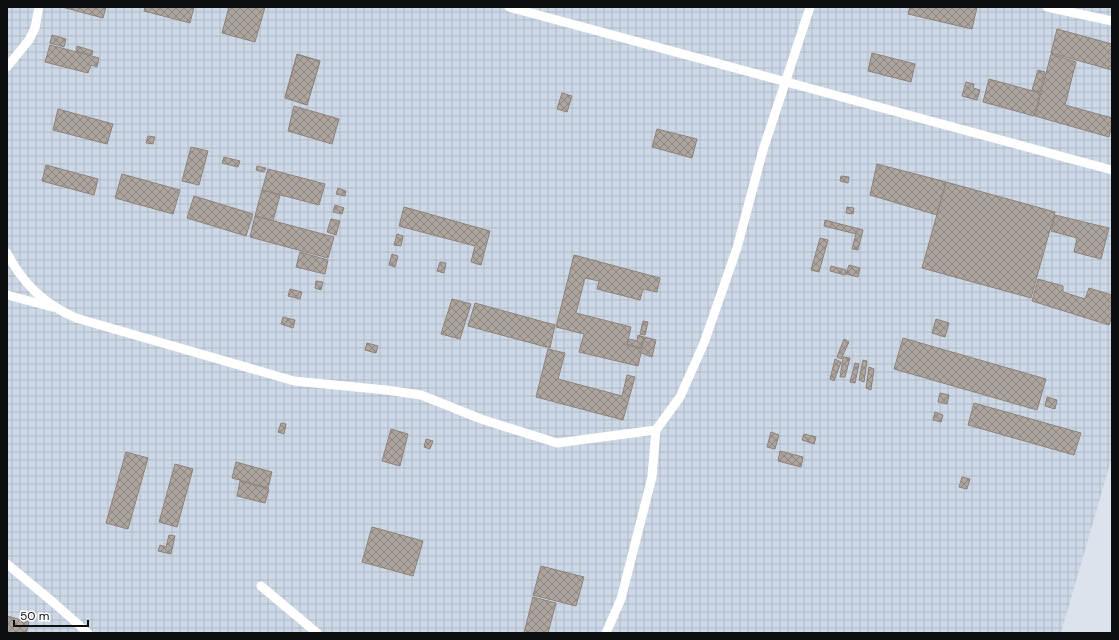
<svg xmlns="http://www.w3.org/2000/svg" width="1119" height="640" font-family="'DM Sans',sans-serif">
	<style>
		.industrial { fill: url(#industrial-grid) }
		.building { fill: url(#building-cross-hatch); stroke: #8b827c }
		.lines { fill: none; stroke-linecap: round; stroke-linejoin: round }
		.minor { stroke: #fff; stroke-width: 9 }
	</style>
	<defs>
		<pattern id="industrial-grid" width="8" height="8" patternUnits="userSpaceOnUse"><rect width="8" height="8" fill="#cdd8e7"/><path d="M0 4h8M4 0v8" fill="none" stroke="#afb8c5"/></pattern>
		<pattern id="building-cross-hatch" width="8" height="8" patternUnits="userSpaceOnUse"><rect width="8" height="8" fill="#ada49e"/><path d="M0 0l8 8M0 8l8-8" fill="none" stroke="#8b847f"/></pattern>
	</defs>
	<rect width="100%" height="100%" fill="#dde3ec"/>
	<!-- industrial -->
	<path class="industrial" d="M 7,7 L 1112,7 L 1112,457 L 1061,633 L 7,633 Z"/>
	<!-- building -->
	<g class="building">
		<path d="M 62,7 L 106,7 L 103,18 Z"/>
		<path d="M 145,7 L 194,7 L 190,23 L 144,11 Z"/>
		<path d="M 229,7 L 265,7 L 255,42 L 222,33 Z"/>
		<path d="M 910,7 L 977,7 L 972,29 L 908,14 Z"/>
		<path d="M 1057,29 L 1112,44 L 1112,70 L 1051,53 Z"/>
		<path d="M 52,35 L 66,39 L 64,47 L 50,43 Z"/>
		<path d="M 50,45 L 99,58 L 97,67 L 91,65 L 88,73 L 45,62 Z"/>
		<path d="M 77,46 L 93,51 L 92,55 L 76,51 Z"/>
		<path d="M 872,53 L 915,64 L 911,82 L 868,71 Z"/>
		<path d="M 297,54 L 320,61 L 307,105 L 285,97 Z"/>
		<path d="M 1051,54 L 1076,62 L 1065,105 L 1112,118 L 1112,124 L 1109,137 L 1035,116 Z"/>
		<path d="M 297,55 L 320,61 L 307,105 L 285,98 Z"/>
		<path d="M 1038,70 L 1045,72 L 1040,92 L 1032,90 Z"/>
		<path d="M 989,79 L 1040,93 L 1034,116 L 983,102 Z"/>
		<path d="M 966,82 L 974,84 L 973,88 L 980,90 L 977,100 L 962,96 Z"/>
		<path d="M 562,93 L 572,96 L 567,112 L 557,109 Z"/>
		<path d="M 294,106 L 339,119 L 332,144 L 288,131 Z"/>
		<path d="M 58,109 L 113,124 L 107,144 L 53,130 Z"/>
		<path d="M 657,129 L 697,139 L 692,158 L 652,147 Z"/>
		<path d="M 148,136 L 155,137 L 153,144 L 146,143 Z"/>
		<path d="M 191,147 L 208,151 L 199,185 L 182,181 Z"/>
		<path d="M 224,157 L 240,161 L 238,167 L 222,163 Z"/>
		<path d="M 877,164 L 946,182 L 937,215 L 870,195 Z"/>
		<path d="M 46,165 L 98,179 L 94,195 L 42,181 Z"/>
		<path d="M 257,166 L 266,168 L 264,172 L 256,170 Z"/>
		<path d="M 268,169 L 325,184 L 319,205 L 262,190 Z"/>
		<path d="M 122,174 L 180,190 L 173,214 L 115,198 Z"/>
		<path d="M 841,176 L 849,177 L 848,183 L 840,181 Z"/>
		<path d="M 946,182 L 1055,212 L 1031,298 L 922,268 Z"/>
		<path d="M 338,188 L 346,191 L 345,196 L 336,194 Z"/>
		<path d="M 262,190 L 280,195 L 273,221 L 255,216 Z"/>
		<path d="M 194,196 L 253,214 L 246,236 L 187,218 Z"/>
		<path d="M 335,205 L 344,208 L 342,214 L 333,212 Z"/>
		<path d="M 404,207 L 490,231 L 481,265 L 471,262 L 475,246 L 399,226 Z"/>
		<path d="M 847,207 L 854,208 L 853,214 L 846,213 Z"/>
		<path d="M 1055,215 L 1109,228 L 1101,259 L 1074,252 L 1077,238 L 1051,231 Z"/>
		<path d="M 255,216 L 334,237 L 328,258 L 250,237 Z"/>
		<path d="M 331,219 L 340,221 L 336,235 L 327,232 Z"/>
		<path d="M 825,220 L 863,230 L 858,250 L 852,249 L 856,234 L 824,226 Z"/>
		<path d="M 397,234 L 403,236 L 401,246 L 394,245 Z"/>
		<path d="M 820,238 L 828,240 L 819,272 L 811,270 Z"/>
		<path d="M 300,252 L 328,260 L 325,274 L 296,267 Z"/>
		<path d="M 392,254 L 398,256 L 395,267 L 389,265 Z"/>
		<path d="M 574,255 L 660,278 L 657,292 L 643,289 L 640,300 L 597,289 L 599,281 L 585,278 L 576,313 L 631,327 L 627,345 L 641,349 L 645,337 L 656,340 L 652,357 L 641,353 L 638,366 L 579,352 L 584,334 L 556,327 Z"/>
		<path d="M 440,262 L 446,263 L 444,273 L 437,271 Z"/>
		<path d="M 849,265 L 860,268 L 858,277 L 846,274 Z"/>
		<path d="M 831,266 L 846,270 L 845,275 L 830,271 Z"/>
		<path d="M 1038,279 L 1063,286 L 1063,292 L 1085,299 L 1089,288 L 1112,295 L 1112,316 L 1109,325 L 1032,301 Z"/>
		<path d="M 316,281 L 323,282 L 321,290 L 315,288 Z"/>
		<path d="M 290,289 L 302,292 L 300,299 L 288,296 Z"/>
		<path d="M 452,299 L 471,304 L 460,339 L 441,334 Z"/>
		<path d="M 475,303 L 555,325 L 550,348 L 468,326 Z"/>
		<path d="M 283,317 L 295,320 L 293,328 L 281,324 Z"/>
		<path d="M 936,319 L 949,323 L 945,337 L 932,333 Z"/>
		<path d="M 643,321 L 648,322 L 645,335 L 640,334 Z"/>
		<path d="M 638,335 L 644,337 L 641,348 L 627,344 L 629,339 L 637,341 Z"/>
		<path d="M 903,338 L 1046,379 L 1037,410 L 894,369 Z"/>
		<path d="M 844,339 L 849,342 L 841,359 L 837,357 Z"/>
		<path d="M 367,343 L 378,346 L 376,353 L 365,350 Z"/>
		<path d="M 548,349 L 565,353 L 558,379 L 622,396 L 627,375 L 635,377 L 623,420 L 536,397 Z"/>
		<path d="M 843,357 L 850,358 L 845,377 L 840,377 Z"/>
		<path d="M 835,359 L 841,362 L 834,381 L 830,379 Z"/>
		<path d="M 863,360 L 867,361 L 864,382 L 859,380 Z"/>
		<path d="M 855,363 L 859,364 L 855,383 L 850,382 Z"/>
		<path d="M 869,367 L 874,369 L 871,390 L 866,388 Z"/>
		<path d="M 940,393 L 949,395 L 947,404 L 938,402 Z"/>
		<path d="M 1047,397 L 1057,400 L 1055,409 L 1045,406 Z"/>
		<path d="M 974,403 L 1081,433 L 1074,455 L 968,425 Z"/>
		<path d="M 935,412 L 943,415 L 941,422 L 933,420 Z"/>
		<path d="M 281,423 L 286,424 L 284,434 L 278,432 Z"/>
		<path d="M 391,429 L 408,434 L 400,466 L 382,461 Z"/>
		<path d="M 771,432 L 779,435 L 775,449 L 767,447 Z"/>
		<path d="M 804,434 L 816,437 L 814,444 L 802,440 Z"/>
		<path d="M 426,439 L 433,441 L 430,449 L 424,447 Z"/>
		<path d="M 780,451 L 803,457 L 801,467 L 778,461 Z"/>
		<path d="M 126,452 L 148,458 L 128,529 L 106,523 Z"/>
		<path d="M 236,462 L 272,472 L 268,488 L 232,478 Z"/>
		<path d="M 175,464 L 193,469 L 177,527 L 159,522 Z"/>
		<path d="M 962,477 L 970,479 L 967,489 L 959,487 Z"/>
		<path d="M 240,481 L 269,489 L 265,503 L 237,496 Z"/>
		<path d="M 372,527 L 423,541 L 413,576 L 362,562 Z"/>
		<path d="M 169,535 L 175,536 L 171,554 L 158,551 L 160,545 L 166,547 Z"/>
		<path d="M 541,566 L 584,577 L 576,606 L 533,595 Z"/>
		<path d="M 533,597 L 556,603 L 548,633 L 524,633 Z"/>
		<path d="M 7,616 L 29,622 L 26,633 L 7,633 Z"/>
	</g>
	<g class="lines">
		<!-- minor -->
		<g class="minor">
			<path d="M 509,7 L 1112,170"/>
			<path d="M 1047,7 L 1112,21"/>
			<path d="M 7,67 L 29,40 L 35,28 L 39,7"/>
			<path d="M 7,253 C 23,284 44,304 76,318 L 294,381 L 386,390 L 421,395 L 481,419 L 557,443 L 656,430"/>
			<path d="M 7,295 L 52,307"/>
			<path d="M 7,564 L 54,603 L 88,633"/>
			<path d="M 261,586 L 317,633"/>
			<path d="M 606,633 L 621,599 L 652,477 L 656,430 L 680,397 L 704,343 L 737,248 L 763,150 L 810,7"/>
		</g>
	</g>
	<!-- border -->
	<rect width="1119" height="640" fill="none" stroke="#0c0e11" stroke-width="16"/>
	<!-- scale -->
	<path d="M14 620v6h74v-6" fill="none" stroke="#0c0e11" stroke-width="2"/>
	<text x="20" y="620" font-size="12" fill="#0c0e11" stroke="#ffffff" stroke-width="3" paint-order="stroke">50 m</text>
</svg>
